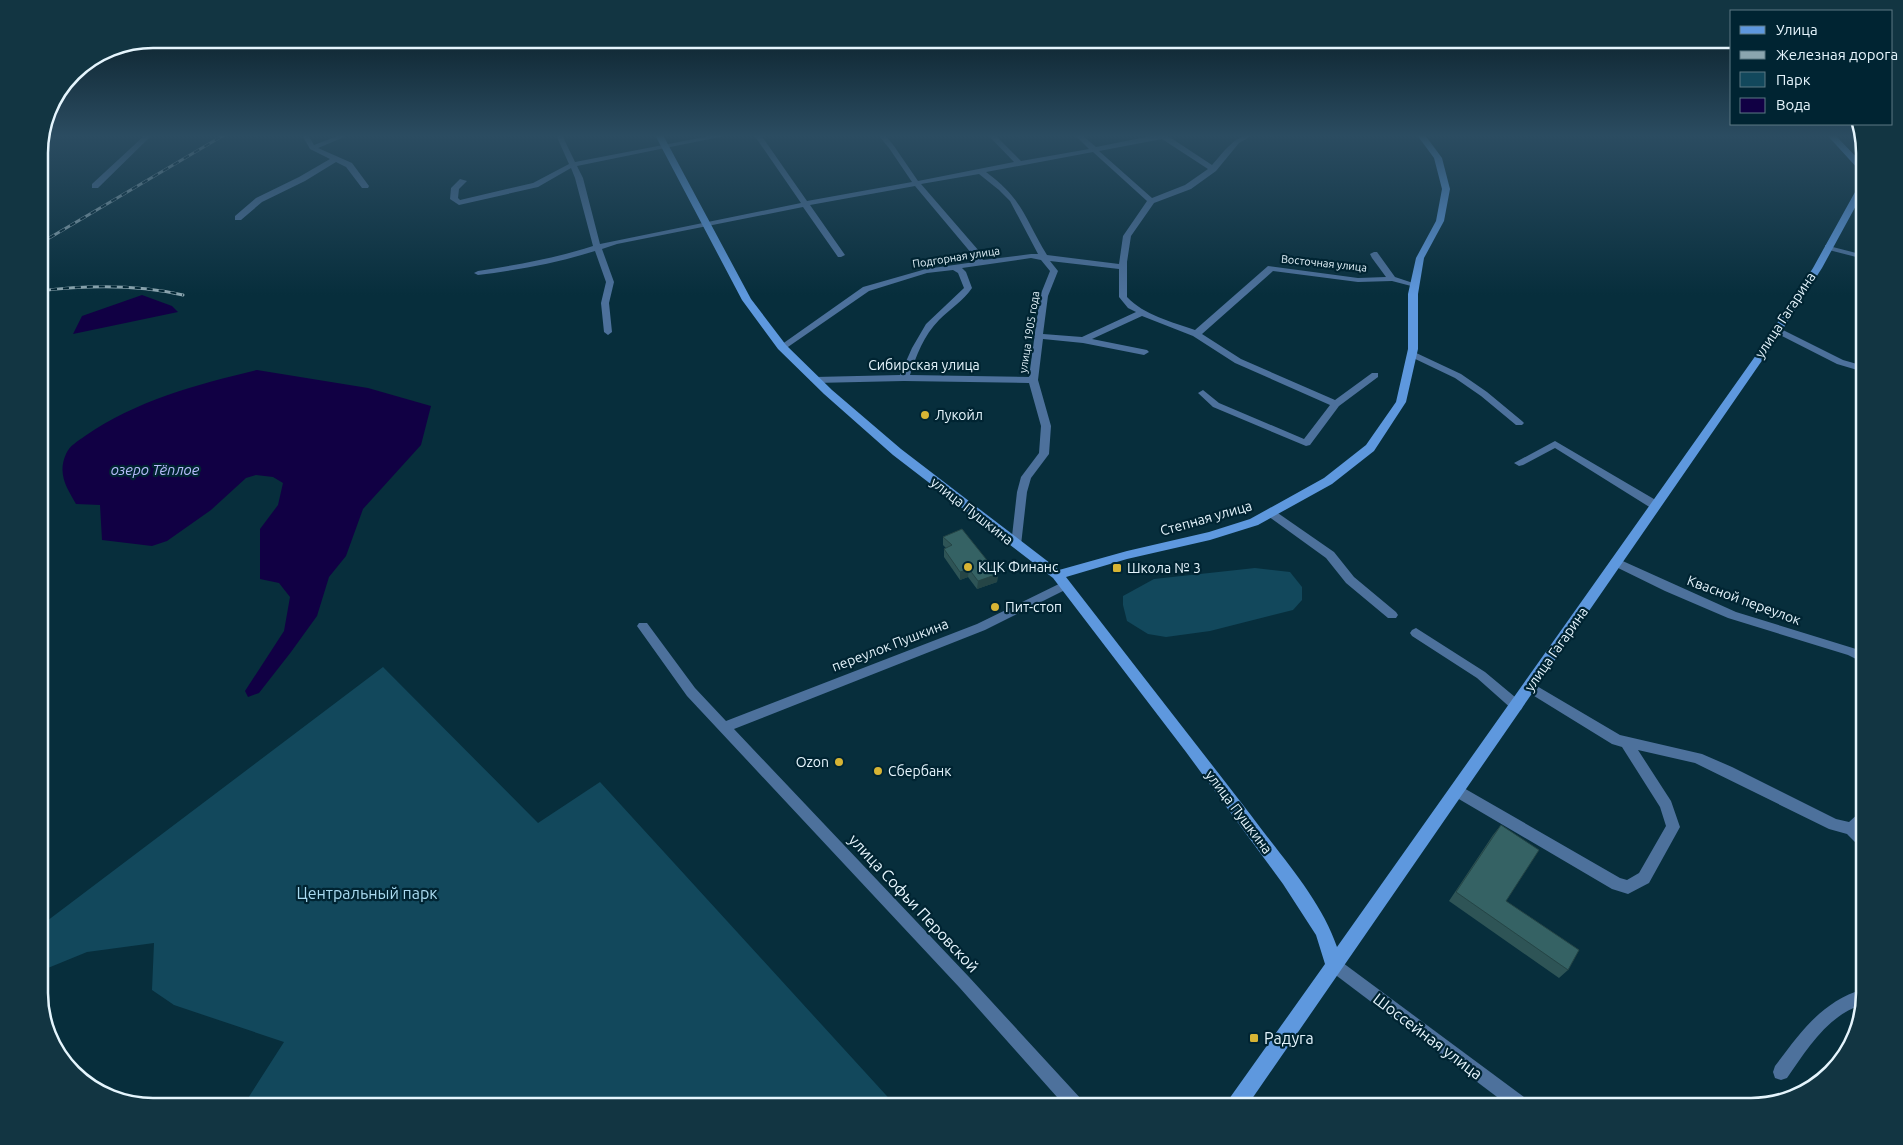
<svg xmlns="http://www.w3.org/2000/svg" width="1903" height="1145" font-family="Ubuntu,sans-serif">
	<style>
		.green { fill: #12485c }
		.water { fill: #104 }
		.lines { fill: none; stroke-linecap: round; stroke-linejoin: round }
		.street { fill: #4d719c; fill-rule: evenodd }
		.secondary { fill: #5e98de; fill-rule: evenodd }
		.rail-casing { stroke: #8ba5af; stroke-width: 3 }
		.rail { stroke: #002432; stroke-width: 2; stroke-dasharray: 6; stroke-linecap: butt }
		.wall { fill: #2e5456 }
		.shaded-wall { fill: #254546 }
		.building { fill: #356264; stroke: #254546 }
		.poi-dot { fill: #d7b434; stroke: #002432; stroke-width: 2 }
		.labels { text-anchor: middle; stroke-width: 4.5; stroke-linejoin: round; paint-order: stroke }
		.far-street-label { font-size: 11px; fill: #e5f5fd; stroke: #002432 }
		.street-label { font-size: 14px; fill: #e5f5fd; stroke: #002432 }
		.poi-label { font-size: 14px; fill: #e5f5fd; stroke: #002432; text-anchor: start }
		.water-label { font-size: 15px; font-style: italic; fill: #b7bcfb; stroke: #002432 }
		.near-park-label { font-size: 16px; fill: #aadbf1; stroke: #002432 }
		.near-street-label { font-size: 16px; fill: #e5f5fd; stroke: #002432 }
		.near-poi-label { font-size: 16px; fill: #e5f5fd; stroke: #002432; text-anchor: start }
		.rim { fill: none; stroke: #e5f5fd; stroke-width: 2.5 }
	</style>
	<rect width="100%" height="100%" fill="#072e3c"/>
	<!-- green -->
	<g class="green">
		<path d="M 1255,568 L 1290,572 L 1302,587 L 1302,600 L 1293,610 L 1210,631 L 1166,637 L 1148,634 L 1127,621 L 1123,605 L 1123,596 L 1154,579 Z"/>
		<path d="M 383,667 L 538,823 L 600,782 L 896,1106 L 243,1106 L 284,1042 L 174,1005 L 152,990 L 154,943 L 87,952 L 43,970 L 39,952 L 39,927 Z"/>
	</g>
	<!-- water -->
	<g class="water">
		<path d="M 142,295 L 172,306 L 178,312 L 73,334 L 82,316 Z"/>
		<path d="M 257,370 L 368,388 L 431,406 L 421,445 L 363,509 L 346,556 L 329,577 L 317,616 L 291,652 L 259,693 L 248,697 L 245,691 L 284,631 L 290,597 L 279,583 L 260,579 L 260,529 L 278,505 L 283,483 L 273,477 L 256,475 L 246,478 L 211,510 L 167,541 L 152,546 L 102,540 L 100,505 L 76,504 C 67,488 57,474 66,454 C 69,446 78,441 85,436 C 135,401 198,384 257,370 Z"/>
	</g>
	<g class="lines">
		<!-- street -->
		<g class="street">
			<path d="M 145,135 L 152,135 L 98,188 L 92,188 L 92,184 Z"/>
			<path d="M 302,135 L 308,135 L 314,145 L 340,135 L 349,135 L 318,148 L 352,163 L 369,186 L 368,188 L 362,188 L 346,167 L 336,162 L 305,181 L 262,202 L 241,220 L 235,220 L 235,216 L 256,198 L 299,177 L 330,159 L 310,149 Z"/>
			<path d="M 556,135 L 562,135 L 575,162 L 715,135 L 729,135 L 577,166 L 583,178 L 600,244 L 801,203 L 754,135 L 761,135 L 807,201 L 912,182 L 889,148 L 878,135 L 885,135 L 894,146 L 918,181 L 1014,162 L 988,135 L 995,135 L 1021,161 L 1089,149 L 1075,135 L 1082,135 L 1096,147 L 1156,135 L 1165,135 L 1171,138 L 1212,165 C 1224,152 1234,135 1253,135 L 1239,143 L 1216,171 L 1191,189 L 1154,203 L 1131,236 L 1127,262 L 1127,297 C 1144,315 1172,322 1195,330 L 1268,266 L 1358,278 L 1386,277 L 1372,258 L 1370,254 L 1374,252 L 1377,252 L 1395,277 L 1419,285 L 1415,287 L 1392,281 L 1358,282 L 1273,271 L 1202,334 L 1241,359 L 1335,400 L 1372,373 L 1378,373 L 1378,377 L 1339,406 L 1310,445 L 1306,446 L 1213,407 L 1198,393 L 1203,390 L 1219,403 L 1304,439 L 1330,405 L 1235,363 L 1193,336 L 1142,316 L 1092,339 L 1147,350 L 1149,352 L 1144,355 L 1083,343 L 1043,339 L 1038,380 L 1051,426 L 1049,454 L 1031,478 L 1027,492 L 1021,545 L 1016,549 L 1011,545 L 1017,492 L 1021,477 L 1039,453 L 1041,426 L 1029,383 L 904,381 L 815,383 L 810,380 L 815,377 L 900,375 L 912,348 L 926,324 L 964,288 L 958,273 L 953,270 L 927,273 L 869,291 L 785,349 L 779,349 L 778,347 L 863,287 L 926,269 L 975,262 L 972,254 L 915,186 L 810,205 L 845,255 L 841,257 L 838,257 L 803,207 L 617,244 L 602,249 L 614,282 L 609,303 L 612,332 L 608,335 L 604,332 L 601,303 L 606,282 L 595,251 C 557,263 518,270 478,275 L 474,273 L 478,271 C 517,265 556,258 593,246 L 575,178 L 571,168 L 538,187 L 459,205 L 450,199 L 451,188 L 460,179 L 467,181 L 459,189 L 458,198 L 460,200 L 533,183 L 569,164 ZM 1162,139 L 1208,169 L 1185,185 L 1152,198 L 1099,151 ZM 1093,152 L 1147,201 L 1123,236 L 1119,264 L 1047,255 C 1025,219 1023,199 986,172 ZM 979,174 L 999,190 L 1010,201 L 1038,254 L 1031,254 L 983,260 L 979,251 L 921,184 ZM 1031,258 L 1041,260 L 1050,271 L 1040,296 L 1029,377 L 910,375 C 916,356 924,335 939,320 C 950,309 963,301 972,288 L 966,272 L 962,268 ZM 1050,261 L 1119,269 L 1119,297 L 1128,308 L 1136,312 L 1082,337 L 1043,334 L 1048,296 L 1058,271 Z"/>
			<path d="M 1825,245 L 1864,255 L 1864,259 L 1825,249 Z"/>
			<path d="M 1777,327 L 1843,360 L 1864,366 L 1864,372 L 1837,364 L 1774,332 L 1774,328 Z"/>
			<path d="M 1412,351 L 1461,374 L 1487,392 L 1522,421 L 1524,423 L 1522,425 L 1516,425 L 1481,396 L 1455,378 L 1409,356 L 1407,354 Z"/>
			<path d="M 1555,441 L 1659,502 L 1660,505 L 1659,508 L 1651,508 L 1555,448 L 1523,465 L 1519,466 L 1514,463 Z"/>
			<path d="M 1272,509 L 1334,552 L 1354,577 L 1396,612 L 1398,615 L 1396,618 L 1388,618 L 1346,583 L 1326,558 L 1268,516 L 1267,513 L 1268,510 Z"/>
			<path d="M 1616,558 L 1736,612 L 1856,649 L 1864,653 L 1864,663 L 1848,655 L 1728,618 L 1665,591 L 1612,565 L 1610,562 L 1612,559 Z"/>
			<path d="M 1065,581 L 1071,585 L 1069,588 L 985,630 L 734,729 L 969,977 L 1082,1100 L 1084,1106 L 1065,1106 L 959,987 L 687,696 L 637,626 L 639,623 L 647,623 L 695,688 L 726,721 L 977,624 Z"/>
			<path d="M 1416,628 L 1485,672 L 1521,702 L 1523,706 L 1521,710 L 1517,711 L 1513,710 L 1477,678 L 1412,636 L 1410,633 L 1412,630 Z"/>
			<path d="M 1530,682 L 1620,735 L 1702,754 L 1732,767 L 1836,819 L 1849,822 L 1859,813 L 1864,811 L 1864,826 L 1860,829 L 1864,833 L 1864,848 L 1859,846 L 1847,834 L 1829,829 L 1695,763 L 1638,750 L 1671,801 L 1680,827 L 1649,883 L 1628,894 L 1612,889 L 1452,795 L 1450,791 L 1452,787 L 1457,785 L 1462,787 L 1620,878 L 1627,880 L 1639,873 L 1666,826 L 1660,807 L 1622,747 L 1612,744 L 1526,691 L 1524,687 L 1526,683 Z"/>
			<path d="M 1334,957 L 1339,960 L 1528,1100 L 1530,1106 L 1509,1106 L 1329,970 L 1326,965 L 1329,960 Z"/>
			<path d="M 1863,989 L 1864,993 L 1861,1005 C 1827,1016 1806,1051 1787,1078 L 1781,1080 L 1775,1078 L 1773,1072 L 1775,1066 C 1801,1032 1820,1003 1863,989 Z"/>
		</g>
		<!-- secondary -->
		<g class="secondary">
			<path d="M 655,135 L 663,135 L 751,299 L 786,345 L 832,390 L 901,449 L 1059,570 L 1127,551 L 1209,532 L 1250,519 L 1324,478 L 1366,445 L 1396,402 L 1408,349 L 1408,294 L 1416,258 L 1436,221 L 1442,189 L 1434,158 L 1417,135 L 1425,135 L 1442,158 L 1450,189 L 1444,221 L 1424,258 L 1418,294 L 1418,349 L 1406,402 L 1374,451 L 1332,484 L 1258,525 L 1210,540 L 1127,559 L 1066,577 C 1127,656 1189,735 1250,814 C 1280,855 1321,899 1337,947 L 1761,348 L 1813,268 L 1860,183 L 1864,181 L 1864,191 L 1822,268 L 1770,349 L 1247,1106 L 1227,1106 L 1229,1099 L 1325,964 L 1316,935 L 1283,884 L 1186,752 L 1053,578 L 893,455 L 824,394 L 778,349 L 742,300 Z"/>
			<path d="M 1827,135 L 1835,135 L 1864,165 L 1864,175 L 1861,175 L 1859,170 Z"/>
		</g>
		<!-- rail casing -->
		<g class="rail-casing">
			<g id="rail">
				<path d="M 39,244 L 224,135"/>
				<path d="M 39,291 C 88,285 135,284 183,295"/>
			</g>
		</g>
		<!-- rail -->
		<use href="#rail" class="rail"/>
	</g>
	<!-- wall -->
	<g class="wall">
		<path d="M 943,537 L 998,574 L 997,582 L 977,589 L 968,577 L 960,580 L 944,557 L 944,549 L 946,548 L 943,545 Z"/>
		<path d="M 1501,825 L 1506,901 L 1568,970 L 1559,978 L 1449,901 L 1493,835 Z"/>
	</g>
	<!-- shaded-wall -->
	<g class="shaded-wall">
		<path d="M 969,569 L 968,577 L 960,580 L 960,572 Z"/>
		<path d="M 998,574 L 997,582 L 977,589 L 978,581 Z"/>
	</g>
	<!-- building -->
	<g class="building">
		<path d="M 962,529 L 998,574 L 978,581 L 969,569 L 960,572 L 944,549 L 952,545 L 943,537 Z"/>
		<path d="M 1501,825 L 1539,850 L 1506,901 L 1579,950 L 1568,970 L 1456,892 Z"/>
	</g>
	<!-- sky -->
	<linearGradient id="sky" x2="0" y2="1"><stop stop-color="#041921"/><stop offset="0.46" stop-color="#2b4c61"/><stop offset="1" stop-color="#2b4c61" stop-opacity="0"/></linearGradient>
	<rect width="1903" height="295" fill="url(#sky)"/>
	<!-- markers -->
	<g class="poi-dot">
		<circle cx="925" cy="415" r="5"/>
		<circle cx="968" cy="567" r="5"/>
		<rect x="1112" y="563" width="10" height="10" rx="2.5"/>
		<circle cx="995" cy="607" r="5"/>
		<circle cx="839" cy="762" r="5"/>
		<circle cx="878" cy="771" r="5"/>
		<rect x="1249" y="1033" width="10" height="10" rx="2.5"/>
	</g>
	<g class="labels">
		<!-- far-street labels -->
		<g class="far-street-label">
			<text transform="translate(956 257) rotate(-9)" y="4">Подгорная улица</text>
			<text transform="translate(1324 263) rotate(6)" y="4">Восточная улица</text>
			<text transform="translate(1029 332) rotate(-81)" y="4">улица 1905 года</text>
		</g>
		<!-- street labels -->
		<g class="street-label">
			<text transform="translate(1785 315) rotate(-57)" y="5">улица Гагарина</text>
			<text x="924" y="370">Сибирская улица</text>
			<text transform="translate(972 511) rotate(38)" y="5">улица Пушкина</text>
			<text transform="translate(1206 518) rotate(-16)" y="5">Степная улица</text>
			<text transform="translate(1744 600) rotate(20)" y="5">Квасной переулок</text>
			<text transform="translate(890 645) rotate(-21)" y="5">переулок Пушкина</text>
			<text transform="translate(1556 649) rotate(-55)" y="5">улица Гагарина</text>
			<text transform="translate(1239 812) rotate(53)" y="5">улица Пушкина</text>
		</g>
		<!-- poi labels -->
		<g class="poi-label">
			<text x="935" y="420">Лукойл</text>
			<text x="978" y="572">КЦК Финанс</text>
			<text x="1127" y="573">Школа № 3</text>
			<text x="1005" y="612">Пит-стоп</text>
			<text x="829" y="767" text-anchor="end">Ozon</text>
			<text x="888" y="776">Сбербанк</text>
		</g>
		<!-- water labels -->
		<g class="water-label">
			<text x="155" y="475">озеро Тёплое</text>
		</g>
		<!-- near-park labels -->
		<g class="near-park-label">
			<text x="367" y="899">Центральный парк</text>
		</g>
		<!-- near-street labels -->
		<g class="near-street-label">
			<text transform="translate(914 903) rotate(47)" y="6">улица Софьи Перовской</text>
			<text transform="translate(1428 1036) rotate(37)" y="6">Шоссейная улица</text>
		</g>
		<!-- near-poi labels -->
		<g class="near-poi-label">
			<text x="1264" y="1044">Радуга</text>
		</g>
	</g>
	<!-- crop -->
	<path d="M0 0H1903V1145H0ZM153 48H1751A105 105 0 0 1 1856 153V993A105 105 0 0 1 1751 1098H153A105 105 0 0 1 48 993V153A105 105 0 0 1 153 48Z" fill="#123542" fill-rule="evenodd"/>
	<path class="rim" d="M153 48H1751A105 105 0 0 1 1856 153V993A105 105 0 0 1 1751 1098H153A105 105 0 0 1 48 993V153A105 105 0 0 1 153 48Z"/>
	<!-- legend -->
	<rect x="1730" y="10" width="162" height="115" fill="#002432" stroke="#5c7883"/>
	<rect x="1740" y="26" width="25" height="8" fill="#5e98de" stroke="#5c7883"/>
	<text x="1776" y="35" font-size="15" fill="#e5f5fd">Улица</text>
	<rect x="1740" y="51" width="25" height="8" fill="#8ba5af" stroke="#5c7883"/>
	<text x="1776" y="60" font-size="15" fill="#e5f5fd">Железная дорога</text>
	<rect x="1740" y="72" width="25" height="15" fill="#12485c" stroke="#5c7883"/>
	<text x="1776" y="85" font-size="15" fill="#e5f5fd">Парк</text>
	<rect x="1740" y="98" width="25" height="15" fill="#110044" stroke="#5c7883"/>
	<text x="1776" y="110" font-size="15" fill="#e5f5fd">Вода</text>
</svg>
